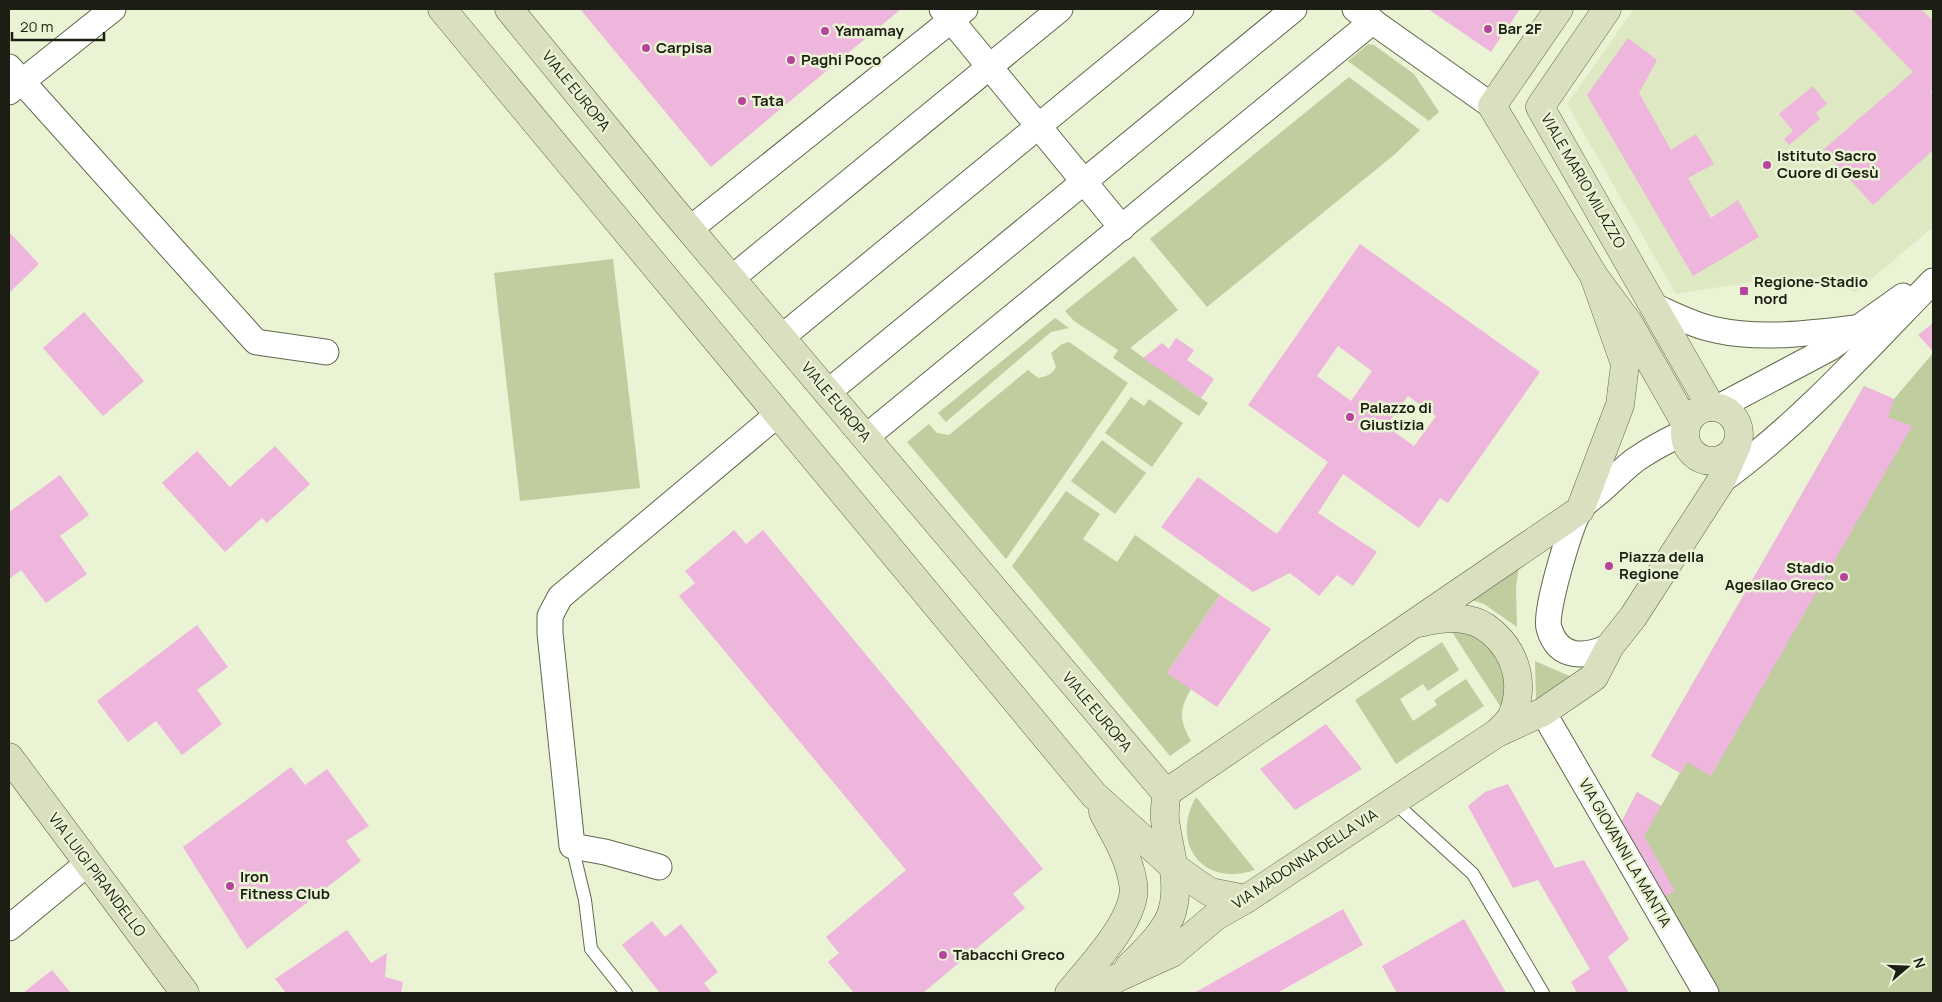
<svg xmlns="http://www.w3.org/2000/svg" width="1942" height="1002" font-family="Manrope,sans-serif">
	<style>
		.built { fill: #dee8c2 }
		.garden { fill: #c0cd9e }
		.building { fill: #eeb6dc; fill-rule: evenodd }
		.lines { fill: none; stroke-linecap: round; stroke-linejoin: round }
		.lane-casing { stroke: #61684d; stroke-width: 14 }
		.street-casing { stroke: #61684d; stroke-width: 27 }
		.secondary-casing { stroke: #61684d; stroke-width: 29 }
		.lane { stroke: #fff; stroke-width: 12 }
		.street { stroke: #fff; stroke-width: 25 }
		.secondary { stroke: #dae0bf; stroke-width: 28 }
		.poi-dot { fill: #b7439c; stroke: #eaf3d4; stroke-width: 2 }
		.labels { text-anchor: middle; stroke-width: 5; stroke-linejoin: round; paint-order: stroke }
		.poi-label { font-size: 15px; font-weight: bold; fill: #1c1e13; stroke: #eaf3d4; text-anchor: start }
		.street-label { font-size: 15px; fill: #1c1e13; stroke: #eaf3d4 }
	</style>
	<rect width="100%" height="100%" fill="#eaf3d4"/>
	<!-- built -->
	<path class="built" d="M 1634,9 L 1933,9 L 1933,227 L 1856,292 L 1821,282 L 1782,277 L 1676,294 L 1567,104 Z"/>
	<!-- garden -->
	<g class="garden">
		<path d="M 1368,44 L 1374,45 L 1414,74 L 1439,112 L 1429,121 L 1348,61 Z"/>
		<path d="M 1349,77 L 1420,130 L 1394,155 L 1207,307 L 1150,239 Z"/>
		<path d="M 1134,256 L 1178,310 L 1130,348 L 1208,403 L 1199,416 L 1113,358 L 1118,350 L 1074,321 L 1065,311 Z"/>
		<path d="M 613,259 L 640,488 L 520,501 L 494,273 Z"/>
		<path d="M 1055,318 L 1069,328 L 1051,332 L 946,422 L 938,413 Z"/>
		<path d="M 1069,342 L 1128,383 L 1006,559 L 907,442 L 929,424 L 937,433 L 949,435 L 1028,370 L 1038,378 C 1047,376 1052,375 1056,367 L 1051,353 L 1062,344 Z"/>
		<path d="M 1933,353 L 1933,993 L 1720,993 L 1662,898 L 1621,823 L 1637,792 L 1661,806 L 1680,773 L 1651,756 L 1864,386 L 1894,399 Z"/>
		<path d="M 1131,397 L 1144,406 L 1149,399 L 1183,423 L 1152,467 L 1105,433 Z"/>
		<path d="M 1102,440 L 1146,473 L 1115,514 L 1071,481 Z"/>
		<path d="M 1066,491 L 1100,514 L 1083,539 L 1117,562 L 1135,535 L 1220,595 L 1167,673 L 1191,689 C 1179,710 1179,719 1191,741 L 1170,756 L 1012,566 Z"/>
		<path d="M 1519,567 L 1516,587 L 1517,627 L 1484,604 L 1468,599 Z"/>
		<path d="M 1450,629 L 1473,632 L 1502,659 L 1508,694 L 1500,706 Z"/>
		<path d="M 1442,642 L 1459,670 L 1428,691 L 1423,684 L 1400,699 L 1413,721 L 1437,705 L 1434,700 L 1466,679 L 1484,706 L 1396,764 L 1355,700 Z"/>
		<path d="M 1535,661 L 1572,677 L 1536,704 Z"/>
		<path d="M 1196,797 L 1255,870 C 1202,888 1170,843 1196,797 Z"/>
	</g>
	<!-- building -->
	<g class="building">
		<path d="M 580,9 L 901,9 L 711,167 Z"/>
		<path d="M 1428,9 L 1520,9 L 1491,52 Z"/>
		<path d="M 1852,9 L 1921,9 L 1933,21 L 1933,89 L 1930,91 L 1933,95 L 1933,150 L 1873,205 L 1823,150 L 1913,72 Z"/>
		<path d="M 1628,38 L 1657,60 L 1639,93 L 1671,150 L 1696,134 L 1714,164 L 1688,178 L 1711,218 L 1738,200 L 1759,237 L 1693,276 L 1587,95 Z"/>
		<path d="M 1813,86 L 1827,104 L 1816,113 L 1820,119 L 1789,145 L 1784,139 L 1793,131 L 1779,114 Z"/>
		<path d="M 9,232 L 39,264 L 9,293 Z"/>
		<path d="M 1360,244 L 1540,372 L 1448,503 L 1440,498 L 1419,528 L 1343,474 L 1318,513 L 1377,552 L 1353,586 L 1337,575 L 1319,596 L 1290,573 L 1253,592 L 1161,527 L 1198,477 L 1277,534 L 1328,462 L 1248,405 ZM 1338,346 L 1372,371 L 1351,401 L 1317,376 ZM 1408,396 L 1436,416 L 1414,446 L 1386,426 Z"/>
		<path d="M 84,312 L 144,381 L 103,416 L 43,348 Z"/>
		<path d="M 1933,323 L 1933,351 L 1918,335 Z"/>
		<path d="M 1176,338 L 1194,350 L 1187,360 L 1214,379 L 1201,398 L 1143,358 L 1162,343 L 1169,349 Z"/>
		<path d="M 1864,386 L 1894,399 L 1888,417 L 1912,426 L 1711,776 L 1687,762 L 1681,773 L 1651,756 Z"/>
		<path d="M 275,446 L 310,484 L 267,523 L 262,518 L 225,552 L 162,483 L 197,451 L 230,487 Z"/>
		<path d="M 60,475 L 89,515 L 60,536 L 87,574 L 46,603 L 21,570 L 9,579 L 9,512 Z"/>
		<path d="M 734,530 L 746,544 L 763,530 L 1043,869 L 1013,894 L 1025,908 L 923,993 L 854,993 L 828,962 L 839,953 L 826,937 L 906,870 L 679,596 L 695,583 L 685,571 Z"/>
		<path d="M 1220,595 L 1271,629 L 1217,707 L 1167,673 Z"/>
		<path d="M 197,625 L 228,667 L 197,690 L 222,724 L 182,755 L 156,721 L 128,742 L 97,701 Z"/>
		<path d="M 1326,724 L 1362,769 L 1295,810 L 1260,769 Z"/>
		<path d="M 291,767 L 305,785 L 327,769 L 369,826 L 346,841 L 361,861 L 247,949 L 183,847 Z"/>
		<path d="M 1508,784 L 1555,868 L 1584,860 L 1629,939 L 1608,957 L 1629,993 L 1577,993 L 1571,982 L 1590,969 L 1538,880 L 1513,888 L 1468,806 L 1485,792 Z"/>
		<path d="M 1637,792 L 1661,806 L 1644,836 L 1675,891 L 1662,898 L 1621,823 Z"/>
		<path d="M 1343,909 L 1363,945 L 1277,993 L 1194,993 Z"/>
		<path d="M 1464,919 L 1506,993 L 1397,993 L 1382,966 Z"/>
		<path d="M 652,921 L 665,937 L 681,924 L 718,972 L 704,983 L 712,993 L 660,993 L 622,945 Z"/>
		<path d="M 347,930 L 371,963 L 387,953 L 385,977 L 403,982 L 401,993 L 286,993 L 275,979 Z"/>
		<path d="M 52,970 L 71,993 L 23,993 Z"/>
	</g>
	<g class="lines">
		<!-- lane casing -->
		<g class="lane-casing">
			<g id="lane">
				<path d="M 1393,801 L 1473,874 L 1543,993"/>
				<path d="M 572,846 L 585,900 L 591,949 L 626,993"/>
			</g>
		</g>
		<!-- street casing -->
		<g class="street-casing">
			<g id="street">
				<path d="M 942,9 L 1122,228"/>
				<path d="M 1355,9 L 1492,106"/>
				<path d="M 9,67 L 256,342 L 326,352"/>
				<path d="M 9,92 L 113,9"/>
				<path d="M 690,229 L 965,9"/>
				<path d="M 732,278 L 1060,9"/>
				<path d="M 1654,306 C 1674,315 1695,326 1716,330 C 1761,340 1810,333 1855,328"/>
				<path d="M 782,337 L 1181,9"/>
				<path d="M 828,392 L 1294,9"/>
				<path d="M 1717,408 L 1830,348 L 1903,296"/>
				<path d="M 866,437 L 1373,21"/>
				<path d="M 1721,481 C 1800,424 1866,350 1933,281"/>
				<path d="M 1610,646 C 1586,658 1558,660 1549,628 C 1544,612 1570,528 1579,511 C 1583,504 1592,498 1598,493 C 1611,482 1622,470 1635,460 C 1651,449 1668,440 1685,432"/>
				<path d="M 1543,712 L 1706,993"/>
				<path d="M 659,867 L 605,852 L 572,846 L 550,633 L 550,616 L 560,597 L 778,414"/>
				<path d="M 9,928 L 88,863"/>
			</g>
		</g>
		<!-- secondary casing -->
		<g class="secondary-casing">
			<g id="secondary">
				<path d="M 442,9 L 1094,795 L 1174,867 L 1195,882 L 1210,892 L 1246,899"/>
				<path d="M 509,9 L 669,205 L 1166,793"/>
				<path d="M 1559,9 L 1492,106 L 1594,276 L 1628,322 L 1686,424"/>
				<path d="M 1607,9 L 1540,107 L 1711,407"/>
				<circle cx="1712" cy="434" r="27"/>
				<path d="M 1419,623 C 1435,619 1452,616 1468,620 C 1476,621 1486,627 1492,632 C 1517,654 1525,685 1512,716 C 1509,722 1502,728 1497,733"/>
				<path d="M 9,757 L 185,993"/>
				<path d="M 1166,793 L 1580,510 L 1620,405 L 1625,364 L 1594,276"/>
				<path d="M 1129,967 C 1143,953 1166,932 1172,912 C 1181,882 1169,851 1165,820 C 1164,812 1166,802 1166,793"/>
				<path d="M 1069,993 C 1089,968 1140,916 1133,883 C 1129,857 1115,835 1103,812"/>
				<path d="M 1091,993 L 1119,977 L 1172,953 L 1216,916 L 1246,899 L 1497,733 L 1543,712 L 1594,677 L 1610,646 L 1633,617 L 1721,481 L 1736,447"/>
			</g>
		</g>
		<!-- lane -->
		<use href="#lane" class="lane"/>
		<!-- street -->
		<use href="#street" class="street"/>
		<!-- secondary -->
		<use href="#secondary" class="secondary"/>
	</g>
	<!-- markers -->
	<g class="poi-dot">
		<circle cx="1488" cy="29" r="5"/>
		<circle cx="825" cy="31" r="5"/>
		<circle cx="646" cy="48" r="5"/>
		<circle cx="791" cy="60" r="5"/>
		<circle cx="742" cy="101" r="5"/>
		<circle cx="1767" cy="165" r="5"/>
		<rect x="1739" y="286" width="10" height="10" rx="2.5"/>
		<circle cx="1350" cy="417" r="5"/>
		<circle cx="1609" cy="566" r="5"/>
		<circle cx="1844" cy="577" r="5"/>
		<circle cx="230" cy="886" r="5"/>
		<circle cx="943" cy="955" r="5"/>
	</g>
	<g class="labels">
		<!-- poi labels -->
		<g class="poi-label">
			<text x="1498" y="34">Bar 2F</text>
			<text x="835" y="36">Yamamay</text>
			<text x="656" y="53">Carpisa</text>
			<text x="801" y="65">Paghi Poco</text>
			<text x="752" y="106">Tata</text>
			<text x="1777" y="161">Istituto Sacro<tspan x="1777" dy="17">Cuore di Gesù</tspan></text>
			<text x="1754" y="287">Regione-Stadio<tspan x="1754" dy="17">nord</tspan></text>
			<text x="1360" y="413">Palazzo di<tspan x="1360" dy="17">Giustizia</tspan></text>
			<text x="1619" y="562">Piazza della<tspan x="1619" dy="17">Regione</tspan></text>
			<text x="1834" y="573" text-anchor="end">Stadio<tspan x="1834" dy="17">Agesilao Greco</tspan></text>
			<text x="240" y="882">Iron<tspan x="240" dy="17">Fitness Club</tspan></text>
			<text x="953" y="960">Tabacchi Greco</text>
		</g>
		<!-- street labels -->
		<g class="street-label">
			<text transform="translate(576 91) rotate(51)" y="5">VIALE EUROPA</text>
			<text transform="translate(1583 181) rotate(60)" y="5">VIALE MARIO MILAZZO</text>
			<text transform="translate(836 402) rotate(50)" y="5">VIALE EUROPA</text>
			<text transform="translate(1097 712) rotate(50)" y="5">VIALE EUROPA</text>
			<text transform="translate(1625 853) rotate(60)" y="5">VIA GIOVANNI LA MANTIA</text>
			<text transform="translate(1305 859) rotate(-33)" y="5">VIA MADONNA DELLA VIA</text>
			<text transform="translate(97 875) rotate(53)" y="5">VIA LUIGI PIRANDELLO</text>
		</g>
	</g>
	<!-- border -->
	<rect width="1942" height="1002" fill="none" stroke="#1c1e13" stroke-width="20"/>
	<!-- north arrow -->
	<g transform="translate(1907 967) rotate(71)" stroke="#eaf3d4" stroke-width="4" paint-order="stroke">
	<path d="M0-4L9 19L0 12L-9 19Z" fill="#1c1e13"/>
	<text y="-8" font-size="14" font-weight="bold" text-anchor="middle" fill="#1c1e13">N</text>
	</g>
	<!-- scale -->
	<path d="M12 32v8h92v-8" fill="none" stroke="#1c1e13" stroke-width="2.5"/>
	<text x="20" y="32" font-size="15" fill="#1c1e13" stroke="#eaf3d4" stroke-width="4" paint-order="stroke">20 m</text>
</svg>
